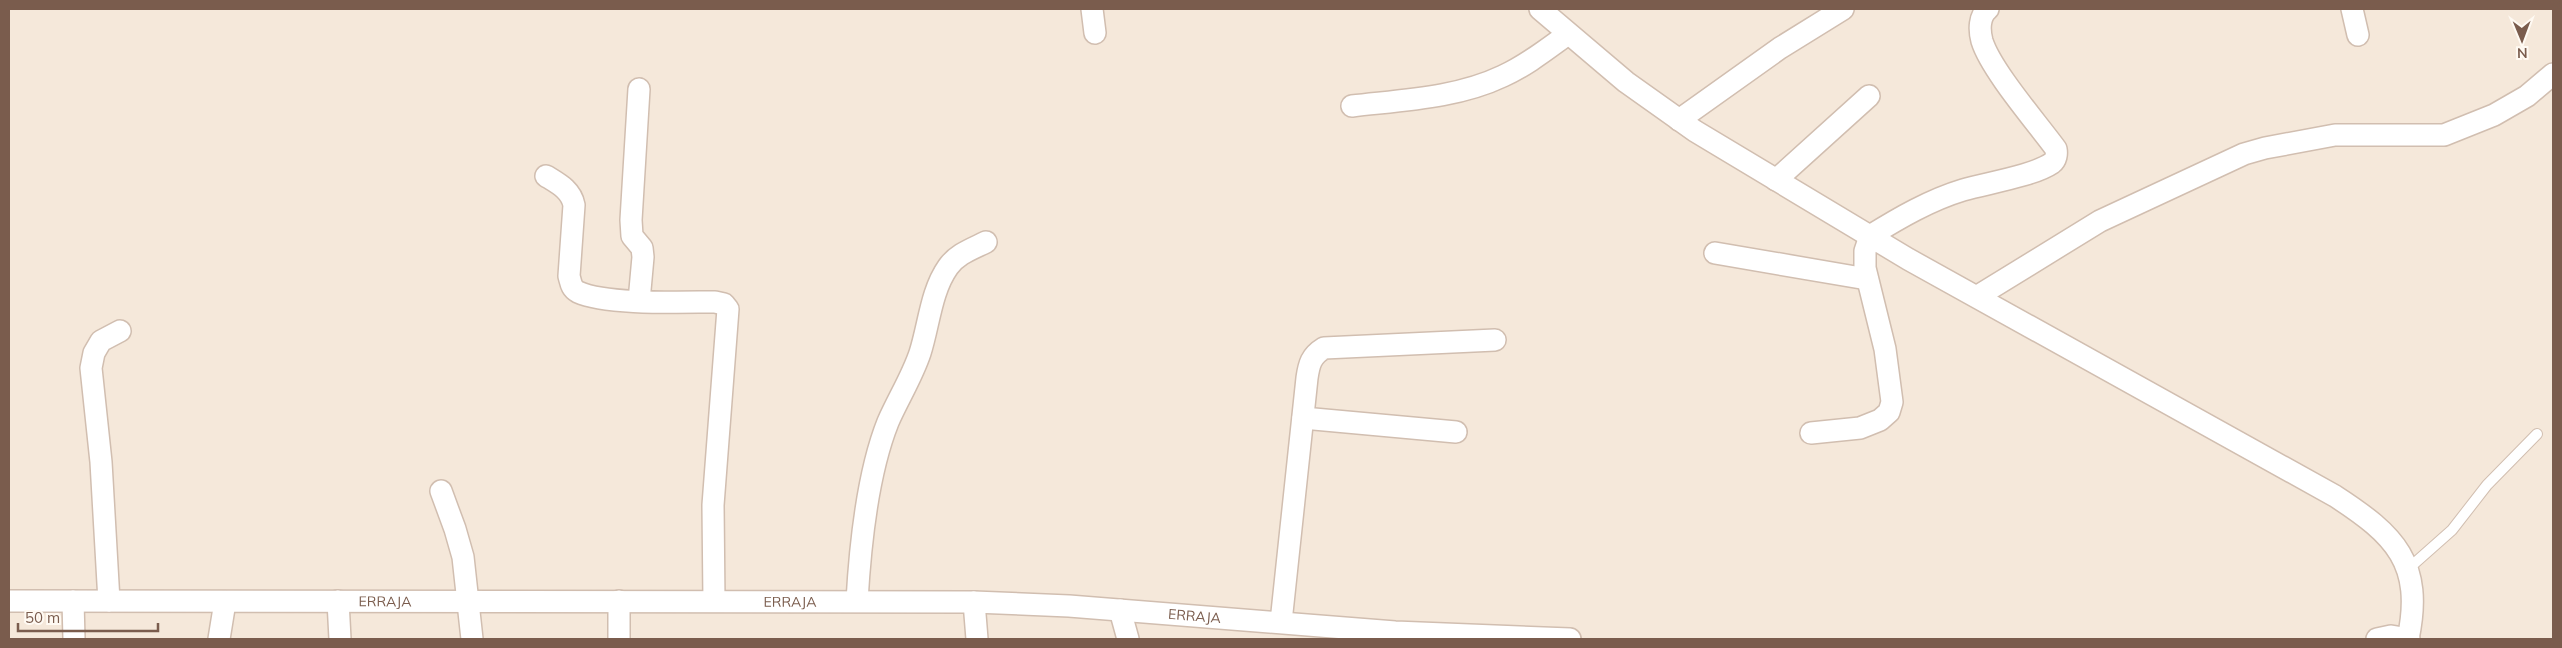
<svg xmlns="http://www.w3.org/2000/svg" width="2562" height="648" font-family="Mulish,sans-serif">
	<style>
		.residential { fill: #f5e8da }
		.lines { fill: none; stroke-linecap: round; stroke-linejoin: round }
		.service-casing { stroke: #d1beb0; stroke-width: 12 }
		.minor-casing { stroke: #d1beb0; stroke-width: 24 }
		.service { stroke: #fff; stroke-width: 10 }
		.minor { stroke: #fff; stroke-width: 21 }
		.labels { text-anchor: middle; stroke-width: 4; stroke-linejoin: round; paint-order: stroke }
		.street-label { font-size: 14px; fill: #7a5c4d; stroke: #fffaf3 }
	</style>
	<rect width="100%" height="100%" fill="#fdf6ec"/>
	<!-- residential -->
	<rect class="residential" x="9" y="9" width="2544" height="630"/>
	<g class="lines">
		<!-- service casing -->
		<g class="service-casing">
			<path id="service" d="M 2408,569 L 2452,530 L 2487,485 L 2537,434"/>
		</g>
		<!-- minor casing -->
		<g class="minor-casing">
			<g id="minor">
				<path d="M 1092,9 L 1095,33"/>
				<path d="M 1540,9 L 1626,82 L 1695,131 L 1908,259 L 2335,496 C 2395,535 2424,563 2408,639"/>
				<path d="M 2352,9 L 2358,35"/>
				<path d="M 639,89 L 631,220 L 632,236 L 642,248 L 643,257 L 639,301"/>
				<path d="M 1352,106 C 1403,100 1457,98 1503,76 C 1527,65 1547,49 1568,34"/>
				<path d="M 1679,120 L 1780,48 L 1843,9"/>
				<path d="M 546,176 C 559,184 571,190 574,205 L 569,276 C 571,283 571,288 578,292 C 606,305 683,302 715,302 L 724,304 L 728,309 L 713,505 L 714,601"/>
				<path d="M 1776,180 L 1869,96"/>
				<path d="M 1715,253 L 1867,279"/>
				<path d="M 1978,296 L 2100,221 L 2244,154 L 2265,148 L 2335,135 L 2444,135 L 2494,115 L 2527,96 L 2553,74"/>
				<path d="M 1303,418 L 1456,432"/>
				<path d="M 1811,433 L 1860,428 L 1880,420 L 1889,412 L 1892,402 L 1885,349 L 1865,268 L 1865,251 L 1870,236 C 1899,218 1930,200 1963,190 C 1987,183 2033,176 2052,163 C 2056,160 2057,154 2056,149 C 2037,123 1991,70 1982,41 C 1979,30 1979,16 1988,9"/>
				<path d="M 441,491 L 455,529 L 463,557 L 472,639"/>
				<path id="s1" d="M 9,601 L 974,602 L 1069,606 L 1395,632 L 1570,639"/>
				<path d="M 73,601 L 74,639"/>
				<path d="M 109,601 L 101,462 L 91,368 L 94,353 L 101,341 L 120,331"/>
				<path d="M 338,601 L 340,639"/>
				<path d="M 857,601 C 860,548 868,472 888,422 C 898,399 912,377 920,353 C 929,325 931,291 948,267 C 957,254 972,249 986,242"/>
				<path d="M 974,602 L 977,639"/>
				<path d="M 1120,610 L 1128,639"/>
				<path d="M 1281,622 L 1307,378 C 1309,364 1311,356 1324,348 L 1495,340"/>
				<path d="M 219,639 L 225,602"/>
				<path d="M 619,639 L 619,601"/>
				<path d="M 2377,639 L 2391,636 L 2409,639"/>
			</g>
		</g>
		<!-- service -->
		<use href="#service" class="service"/>
		<!-- minor -->
		<use href="#minor" class="minor"/>
	</g>
	<g class="labels">
		<!-- street labels -->
		<g class="street-label">
			<text dy="5" stroke="none"><textPath href="#s1" startOffset="376">ERRAJA</textPath></text>
			<text dy="5" stroke="none"><textPath href="#s1" startOffset="781">ERRAJA</textPath></text>
			<text dy="5" stroke="none"><textPath href="#s1" startOffset="1186">ERRAJA</textPath></text>
		</g>
	</g>
	<!-- border -->
	<rect width="2562" height="648" fill="none" stroke="#7a5c4d" stroke-width="20"/>
	<!-- north arrow -->
	<g transform="translate(2522 40) rotate(179)" stroke="#fffaf3" stroke-width="4" paint-order="stroke">
	<path d="M0-4L9 19L0 12L-9 19Z" fill="#7a5c4d"/>
	<text y="-8" font-size="14" font-weight="bold" text-anchor="middle" fill="#7a5c4d">N</text>
	</g>
	<!-- scale -->
	<path d="M18 623v8h140v-8" fill="none" stroke="#7a5c4d" stroke-width="2.5"/>
	<text x="25" y="623" font-size="15" fill="#7a5c4d" stroke="#fffaf3" stroke-width="4" paint-order="stroke">50 m</text>
</svg>
